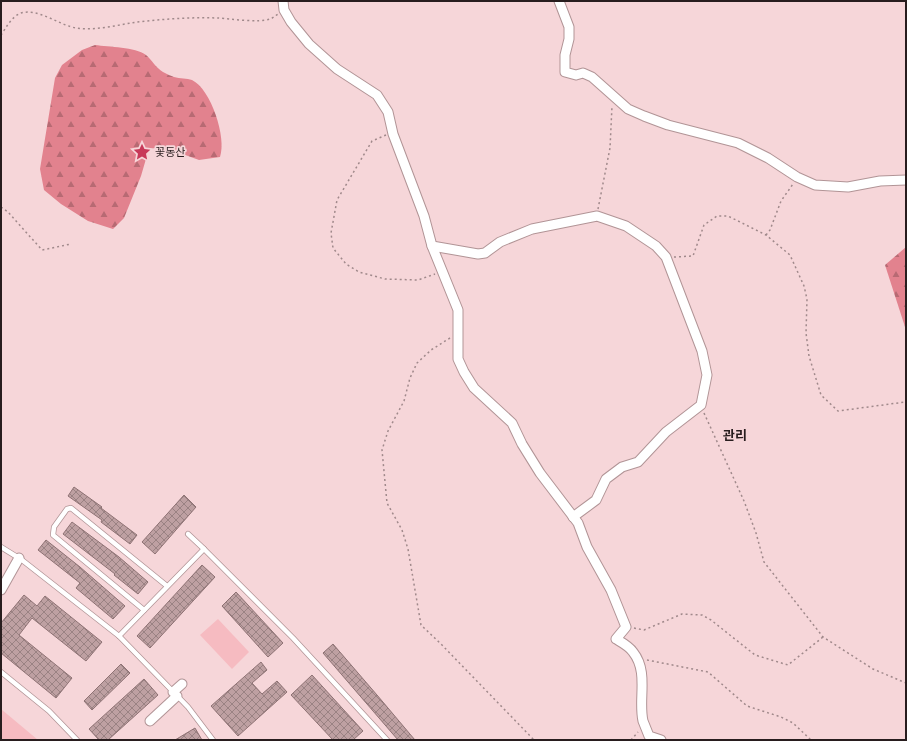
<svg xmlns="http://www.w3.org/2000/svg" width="907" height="741" font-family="Signika,'Noto Sans KR',sans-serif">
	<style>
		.forest { fill: url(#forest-firs) }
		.garden { fill: #f6bbc1 }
		.building { fill: url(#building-cross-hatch); stroke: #8e7274 }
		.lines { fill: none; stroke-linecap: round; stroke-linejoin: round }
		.service-casing { stroke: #b19496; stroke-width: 6 }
		.minor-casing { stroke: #b19496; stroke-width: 11 }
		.path { stroke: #a0898b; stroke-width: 1.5; stroke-dasharray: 2 3; stroke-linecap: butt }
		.service { stroke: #fff; stroke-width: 4.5 }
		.minor { stroke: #fff; stroke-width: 9 }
		.labels { text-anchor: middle; stroke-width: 3.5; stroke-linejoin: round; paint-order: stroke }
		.poi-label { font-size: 11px; fill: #281d1e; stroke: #f6d6d9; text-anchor: start }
		.quarter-label { font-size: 13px; font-weight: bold; fill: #281d1e; stroke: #f6d6d9 }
	</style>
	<defs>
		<pattern id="forest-firs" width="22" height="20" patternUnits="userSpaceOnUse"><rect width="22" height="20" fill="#e2828e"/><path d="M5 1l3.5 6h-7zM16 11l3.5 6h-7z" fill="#b76a73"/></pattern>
		<pattern id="building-cross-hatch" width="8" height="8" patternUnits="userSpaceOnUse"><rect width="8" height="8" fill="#bea0a2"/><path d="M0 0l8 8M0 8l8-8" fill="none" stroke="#9a8283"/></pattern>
	</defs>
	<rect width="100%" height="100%" fill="#f6d6d9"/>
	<!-- forest -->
	<g class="forest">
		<path d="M 95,45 C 109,47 135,47 146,55 C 152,60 156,68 163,72 C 167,74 171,76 174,77 C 180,79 187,78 192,80 C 211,89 227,138 220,157 L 199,160 L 177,152 L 156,147 L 148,152 L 141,176 L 124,218 L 113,229 L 88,221 L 61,204 L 44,190 L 40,169 L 55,78 L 62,65 L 82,50 Z"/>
		<path d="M 906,247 L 906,330 L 885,265 Z"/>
	</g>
	<!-- garden -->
	<g class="garden">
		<path d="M 218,619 L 249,652 L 232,669 L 200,635 Z"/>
		<path d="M 1,709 L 38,740 L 1,740 Z"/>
	</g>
	<!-- building -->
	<g class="building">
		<path d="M 74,487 L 102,507 L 101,508 L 137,535 L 130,544 L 101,522 L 102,520 L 68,496 Z"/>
		<path d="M 184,495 L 196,507 L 155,554 L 142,542 Z"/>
		<path d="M 72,522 L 119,557 L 148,582 L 138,594 L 114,575 L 115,574 L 63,534 Z"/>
		<path d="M 46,540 L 80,567 L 125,606 L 113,619 L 76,588 L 80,583 L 38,550 Z"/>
		<path d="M 202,565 L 215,577 L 150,648 L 137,636 Z"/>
		<path d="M 236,592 L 283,643 L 268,657 L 222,606 Z"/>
		<path d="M 24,595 L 37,606 L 45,596 L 102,642 L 86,661 L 32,618 L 19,635 L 72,678 L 56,698 L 1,653 L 1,623 Z"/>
		<path d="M 333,644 L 377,695 L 415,740 L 398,740 L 323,653 Z"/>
		<path d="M 261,662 L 267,670 L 252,683 L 262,694 L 277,681 L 287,692 L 238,736 L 211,706 Z"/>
		<path d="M 121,664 L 130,673 L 92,710 L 84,701 Z"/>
		<path d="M 312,675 L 363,731 L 353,740 L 333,740 L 291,695 Z"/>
		<path d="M 144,679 L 158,695 L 108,740 L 99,740 L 89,729 Z"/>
		<path d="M 195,728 L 202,740 L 175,740 Z"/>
	</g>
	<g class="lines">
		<!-- service casing -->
		<g class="service-casing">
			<g id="service">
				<path d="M 188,534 L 204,549"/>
				<path d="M 1,547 L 22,560 L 119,636 L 188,707 L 213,740"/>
				<path d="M 144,610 L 53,535 L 54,527 L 67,509 L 71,508 L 167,586"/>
				<path d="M 119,636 L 204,549 L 293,638 L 387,740"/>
				<path d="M 1,672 L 49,711 L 77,740"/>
			</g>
		</g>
		<!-- minor casing -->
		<g class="minor-casing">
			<g id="minor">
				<path d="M 283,1 L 284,10 L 291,22 L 309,44 L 337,69 L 377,95 L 388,112 L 393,134 L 424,216 L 432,246 L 458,310 L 458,359 L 464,372 L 474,388 L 512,423 L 522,444 L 540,473 L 578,523 L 587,547 L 611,590 L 626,627 L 616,639 C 621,642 629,646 633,652 C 649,672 638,699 643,721 C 645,726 647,731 649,736 L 661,740"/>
				<path d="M 559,1 L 569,27 L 569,39 L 565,55 L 565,72 L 576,75 L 583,73 L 592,77 L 628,109 L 644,116 L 668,125 L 738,143 L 768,158 L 797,177 L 815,185 L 848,187 L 880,181 L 906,180"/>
				<path d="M 432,246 L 478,254 L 485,253 L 500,242 L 532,229 L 597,216 L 626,226 L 656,246 L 666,257 L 702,351 L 707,375 L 701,405 L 666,432 L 638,462 L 622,467 L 606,479 L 596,500 L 573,517"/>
				<path d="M 1,590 L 19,558"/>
				<path d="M 173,692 L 182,684"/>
				<path d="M 150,721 L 177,696"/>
			</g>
		</g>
		<!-- path -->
		<g class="path">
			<path d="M 1,35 C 6,28 12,16 21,13 C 38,8 59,25 76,28 C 96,31 117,25 137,22 C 164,19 191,17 218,18 C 231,19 259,23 270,19 C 273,18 275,16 278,14"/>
			<path d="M 386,135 L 372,141 L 337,200 L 331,233 L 333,248 L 346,264 L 359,272 L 385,279 L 418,280 L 435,274"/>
			<path d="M 1,207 L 8,212 L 42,250 L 71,244"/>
			<path d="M 598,209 L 610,148 L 612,106"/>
			<path d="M 766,235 L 770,230 L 781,201 L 793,184"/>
			<path d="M 674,257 L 693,256 L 704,225 L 717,216 L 728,216 L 766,235 L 790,255 L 804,286 L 807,299 L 806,333 L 809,356 L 821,395 L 838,411 L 905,402"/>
			<path d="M 450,338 L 431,350 L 417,363 L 410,378 L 404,401 L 388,431 L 382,450 L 387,503 L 402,530 L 408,549 L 421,625 L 441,644 L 534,740"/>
			<path d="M 704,413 L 744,501 L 756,533 L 764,562 L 823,637 L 873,669 L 906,683"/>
			<path d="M 634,628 L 644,630 L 682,614 L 702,615 L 711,620 L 755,655 L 788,665 L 823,637"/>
			<path d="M 647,660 L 708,672 L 747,706 L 781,717 L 793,723 L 811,740"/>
			<path d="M 631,740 L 638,732"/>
		</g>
		<!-- service -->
		<use href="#service" class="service"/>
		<!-- minor -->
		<use href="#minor" class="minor"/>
	</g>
	<!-- icons -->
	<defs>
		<g id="sight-bare" transform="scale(1.38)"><path d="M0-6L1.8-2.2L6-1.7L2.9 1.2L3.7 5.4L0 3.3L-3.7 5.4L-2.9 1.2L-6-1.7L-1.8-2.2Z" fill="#c83959" stroke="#f6d6d9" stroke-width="2.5" paint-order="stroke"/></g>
	</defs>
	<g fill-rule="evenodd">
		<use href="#sight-bare" x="142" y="152"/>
	</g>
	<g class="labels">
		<!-- poi labels -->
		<g class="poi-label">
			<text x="155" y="156">꽃동산</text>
		</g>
		<!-- quarter labels -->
		<g class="quarter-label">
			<text x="735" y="440">관리</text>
		</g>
	</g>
	<!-- border -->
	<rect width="907" height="741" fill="none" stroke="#281d1e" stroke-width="4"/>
</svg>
